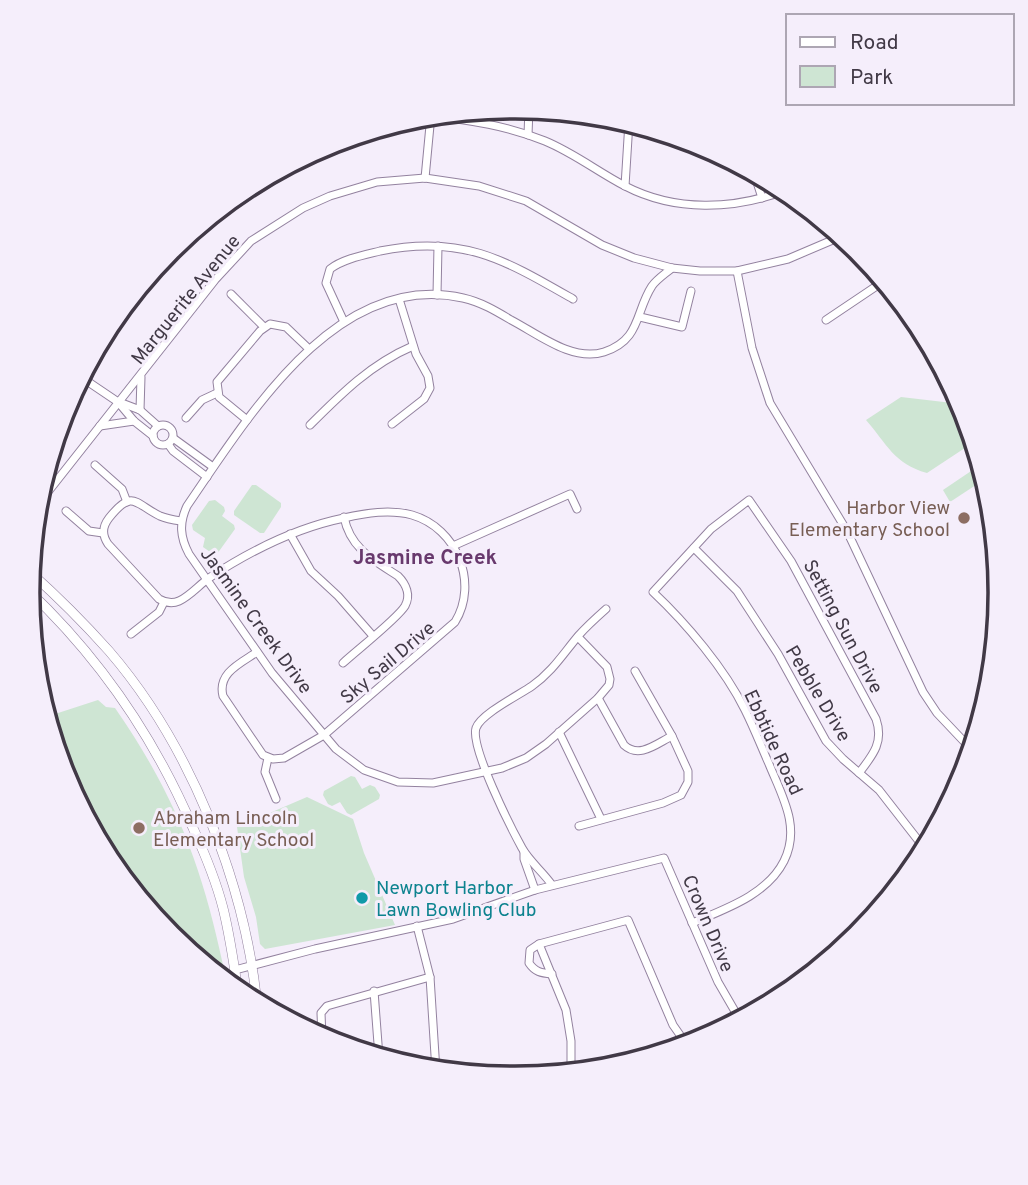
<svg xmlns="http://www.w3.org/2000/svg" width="1028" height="1185" font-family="Overpass,sans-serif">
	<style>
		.green { fill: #cee5d3 }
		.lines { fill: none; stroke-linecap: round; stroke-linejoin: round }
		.minor-casing { stroke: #93829f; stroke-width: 9 }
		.major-casing { stroke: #93829f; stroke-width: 10 }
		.minor { stroke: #fff; stroke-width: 7 }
		.major { stroke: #fff; stroke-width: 9 }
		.education-dot { fill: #8d6e63; stroke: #f5eefb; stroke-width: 2.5 }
		.culture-dot { fill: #0f9aa8; stroke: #f5eefb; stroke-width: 2.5 }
		.labels { text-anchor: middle; stroke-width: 6; stroke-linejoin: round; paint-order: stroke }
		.street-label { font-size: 19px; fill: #413946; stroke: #f5eefb }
		.education-label { font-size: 19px; fill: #785e54; stroke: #f5eefb; text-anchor: end }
		.culture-label { font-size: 19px; fill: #0d838f; stroke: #f5eefb; text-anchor: start }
		.neighbourhood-label { font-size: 21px; font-weight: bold; fill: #68396d; stroke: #f5eefb }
		.rim { fill: none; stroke: #413946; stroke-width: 3.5 }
	</style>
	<rect width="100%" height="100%" fill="#f5eefb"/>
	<!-- green -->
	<g class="green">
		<path d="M 901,397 L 961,404 L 974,442 L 927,473 C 894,464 887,444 866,420 Z"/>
		<path d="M 980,465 L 985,479 L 950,502 L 943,490 Z"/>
		<path d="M 252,485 L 256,485 L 281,503 L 281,507 L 264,533 L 260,533 L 234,515 L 234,511 Z"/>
		<path d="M 215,500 L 224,507 L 225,511 L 222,516 L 234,525 L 235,529 L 217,554 L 213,554 L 203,547 L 205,538 L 193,530 L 192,525 L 209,501 Z"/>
		<path d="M 98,700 L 106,707 L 115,708 C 174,793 202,865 223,965 L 210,969 L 170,936 L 110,862 L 90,825 L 92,824 L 47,720 L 55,714 Z"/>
		<path d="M 351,776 L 355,777 L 362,789 L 370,785 L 375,787 L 380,795 L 379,799 L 351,815 L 347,813 L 340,802 L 332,806 L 328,804 L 323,795 L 324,791 Z"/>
		<path d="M 307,797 L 353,819 L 364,853 L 395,925 L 265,949 L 260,944 L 256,917 L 244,877 L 237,827 Z"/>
	</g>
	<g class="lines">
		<!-- minor casing -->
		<g class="minor-casing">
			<g id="minor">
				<path d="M 431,116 C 470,120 508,126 545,141 C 574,153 598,172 625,186 C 675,212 734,210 786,190"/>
				<path d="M 528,135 L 529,108"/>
				<path d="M 754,173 L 762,198"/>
				<path d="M 425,178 L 431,115"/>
				<path d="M 625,186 L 629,122"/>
				<path d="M 737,271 L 752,348 L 770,403 L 847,531 L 923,692 L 937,713 L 972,750"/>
				<path d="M 231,294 L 264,327"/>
				<path d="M 437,295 L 438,246"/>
				<path d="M 640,317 L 682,327 L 691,291"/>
				<path d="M 826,320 L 884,281"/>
				<path d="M 344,322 L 326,283 L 330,269 C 343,259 364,255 380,251 C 462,234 505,260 573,299"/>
				<path d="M 81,377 L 118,402 L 134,421 L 153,436"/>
				<path d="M 119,402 L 140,410 L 158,426"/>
				<path d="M 140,410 L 141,377"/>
				<path d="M 186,418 L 202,400 L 217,393"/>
				<path d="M 247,420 L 219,397 L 217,382 L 260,331 L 270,324 L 286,327 L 309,349"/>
				<path d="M 392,424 L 424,399 L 430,388 L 428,376 L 416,354 L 399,299"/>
				<circle cx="163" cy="435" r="10"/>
				<path d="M 310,425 C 342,393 371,364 413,346"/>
				<path d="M 100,426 L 134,421"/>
				<path d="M 173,438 L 213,467"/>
				<path d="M 168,444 L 173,451 L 207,477"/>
				<path d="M 95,465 L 122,489 L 127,502"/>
				<path d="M 36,507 L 215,280 L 251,241 L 303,208 L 330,196 L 377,182 L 425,178 L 479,186 L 526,201 L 602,245 L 634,258 L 672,268 L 700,271 L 737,271 L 788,259 L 842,236"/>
				<path d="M 66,511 L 89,531 L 103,533"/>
				<path d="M 181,521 C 174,520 167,519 160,516 C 135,504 133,488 109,518 C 102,527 102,535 108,544 L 159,599 C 166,603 172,604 179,601 C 190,596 199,585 209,578 C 250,551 295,528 344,518 C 366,513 390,509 412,515 C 457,528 479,583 455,622 L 324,735 L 284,758 L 273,759 L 263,755 L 223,696 C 217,673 241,663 257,652"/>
				<path d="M 290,534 L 311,571 L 338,596 L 373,636"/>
				<path d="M 453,546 L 570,494 L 577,509"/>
				<path d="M 694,548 L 737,591 L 778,654 L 826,741 L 843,759 L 879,790 L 925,849"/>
				<path d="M 131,634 L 159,612 L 164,602"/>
				<path d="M 578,637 L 607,667 L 610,679 L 609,685 L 598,698 L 546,744 L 526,758 L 502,768 L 433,783 L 398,782 L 364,770 L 336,749 L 272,673 L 189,554 C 180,537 179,523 187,506 C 247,419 336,269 463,298 C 481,302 496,311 511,320 C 538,334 572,362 604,352 C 641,340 635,312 652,286 C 657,279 665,274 672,268"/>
				<path d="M 343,663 C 356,651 398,618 405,606 C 411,595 406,584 398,576 C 373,560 350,548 344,517"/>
				<path d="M 598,698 L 624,745 C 639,759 656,744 672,736"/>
				<path d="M 559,732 L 601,819"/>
				<path d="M 268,758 L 265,772 L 276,799"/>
				<path d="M 579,826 L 663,803 L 681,795 L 688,782 L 688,771 L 672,736 L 635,671"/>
				<path d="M 524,852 L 524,859 L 535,890"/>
				<path d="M 552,885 C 543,872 529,861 522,848 C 511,828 470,747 476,728 C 481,714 519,695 532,686 C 552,672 563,654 579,635 C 587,626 597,617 606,609"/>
				<path d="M 692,923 C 725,909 767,895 784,861 C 801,827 782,796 769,764 C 761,746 754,728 745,710 C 725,669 686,623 653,592 L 711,529 L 749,500 L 791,561 L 876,719 C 884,742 873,755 859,773"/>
				<path d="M 417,926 L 430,977 L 436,1071"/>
				<path d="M 539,944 L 566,1010 L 571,1041 L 571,1073"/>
				<path d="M 235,970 L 315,949 L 453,919 L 535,890 L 664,858 L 718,982 L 740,1020"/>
				<path d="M 552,974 C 541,973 535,972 529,963 L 530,950 L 539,944 L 628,920 L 673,1025 L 687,1045"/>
				<path d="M 374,991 L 379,1057"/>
				<path d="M 322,1038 L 321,1013 L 327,1006 L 430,977"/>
				<path d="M 663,1053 L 681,1038"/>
			</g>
		</g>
		<!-- major casing -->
		<g class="major-casing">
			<g id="major">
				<path d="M 30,572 C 58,597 84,623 109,651 C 190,745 244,880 257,1003"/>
				<path d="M 28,590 C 101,659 154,737 193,828 C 205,854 216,881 223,908 C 230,936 234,964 238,992"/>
			</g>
		</g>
		<!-- minor -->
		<use href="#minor" class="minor"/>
		<!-- major -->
		<use href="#major" class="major"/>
	</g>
	<!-- markers -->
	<g class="education-dot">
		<circle cx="964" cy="518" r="7"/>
		<circle cx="139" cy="828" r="7"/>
	</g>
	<circle class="culture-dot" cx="362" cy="898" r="7"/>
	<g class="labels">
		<!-- street labels -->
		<g class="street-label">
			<text transform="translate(185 299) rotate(-51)" y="7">Marguerite Avenue</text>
			<text transform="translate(257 620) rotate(54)" y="7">Jasmine Creek Drive</text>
			<text transform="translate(844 626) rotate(62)" y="7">Setting Sun Drive</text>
			<text transform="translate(387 662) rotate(-40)" y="7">Sky Sail Drive</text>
			<text transform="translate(819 693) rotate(59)" y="7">Pebble Drive</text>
			<text transform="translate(774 742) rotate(65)" y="7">Ebbtide Road</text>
			<text transform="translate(709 923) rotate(67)" y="7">Crown Drive</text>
		</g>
		<!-- education labels -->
		<g class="education-label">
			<text x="950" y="514">Harbor View<tspan x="950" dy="22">Elementary School</tspan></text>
			<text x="153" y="824" text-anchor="start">Abraham Lincoln<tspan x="153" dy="22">Elementary School</tspan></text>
		</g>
		<!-- culture labels -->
		<g class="culture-label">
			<text x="376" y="894">Newport Harbor<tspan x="376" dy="22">Lawn Bowling Club</tspan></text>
		</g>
		<!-- neighbourhood labels -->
		<g class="neighbourhood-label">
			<text x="425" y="564">Jasmine Creek</text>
		</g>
	</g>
	<!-- crop -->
	<path d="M0 0H1028V1185H0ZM513 119H515A473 473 0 0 1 988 592V593A473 473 0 0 1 515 1066H513A473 473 0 0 1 40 593V592A473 473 0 0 1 513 119Z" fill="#f5eefb" fill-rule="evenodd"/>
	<path class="rim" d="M513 119H515A473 473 0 0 1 988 592V593A473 473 0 0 1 515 1066H513A473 473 0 0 1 40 593V592A473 473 0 0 1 513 119Z"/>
	<!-- legend -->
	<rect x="786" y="14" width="228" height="91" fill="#f5eefb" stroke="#ada6b3" stroke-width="2"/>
	<rect x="800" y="37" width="35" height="10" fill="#ffffff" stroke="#ada6b3" stroke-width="2"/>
	<text x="850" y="49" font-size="21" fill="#413946">Road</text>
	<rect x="800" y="66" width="35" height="21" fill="#cee5d3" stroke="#ada6b3" stroke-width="2"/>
	<text x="850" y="84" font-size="21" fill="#413946">Park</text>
</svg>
